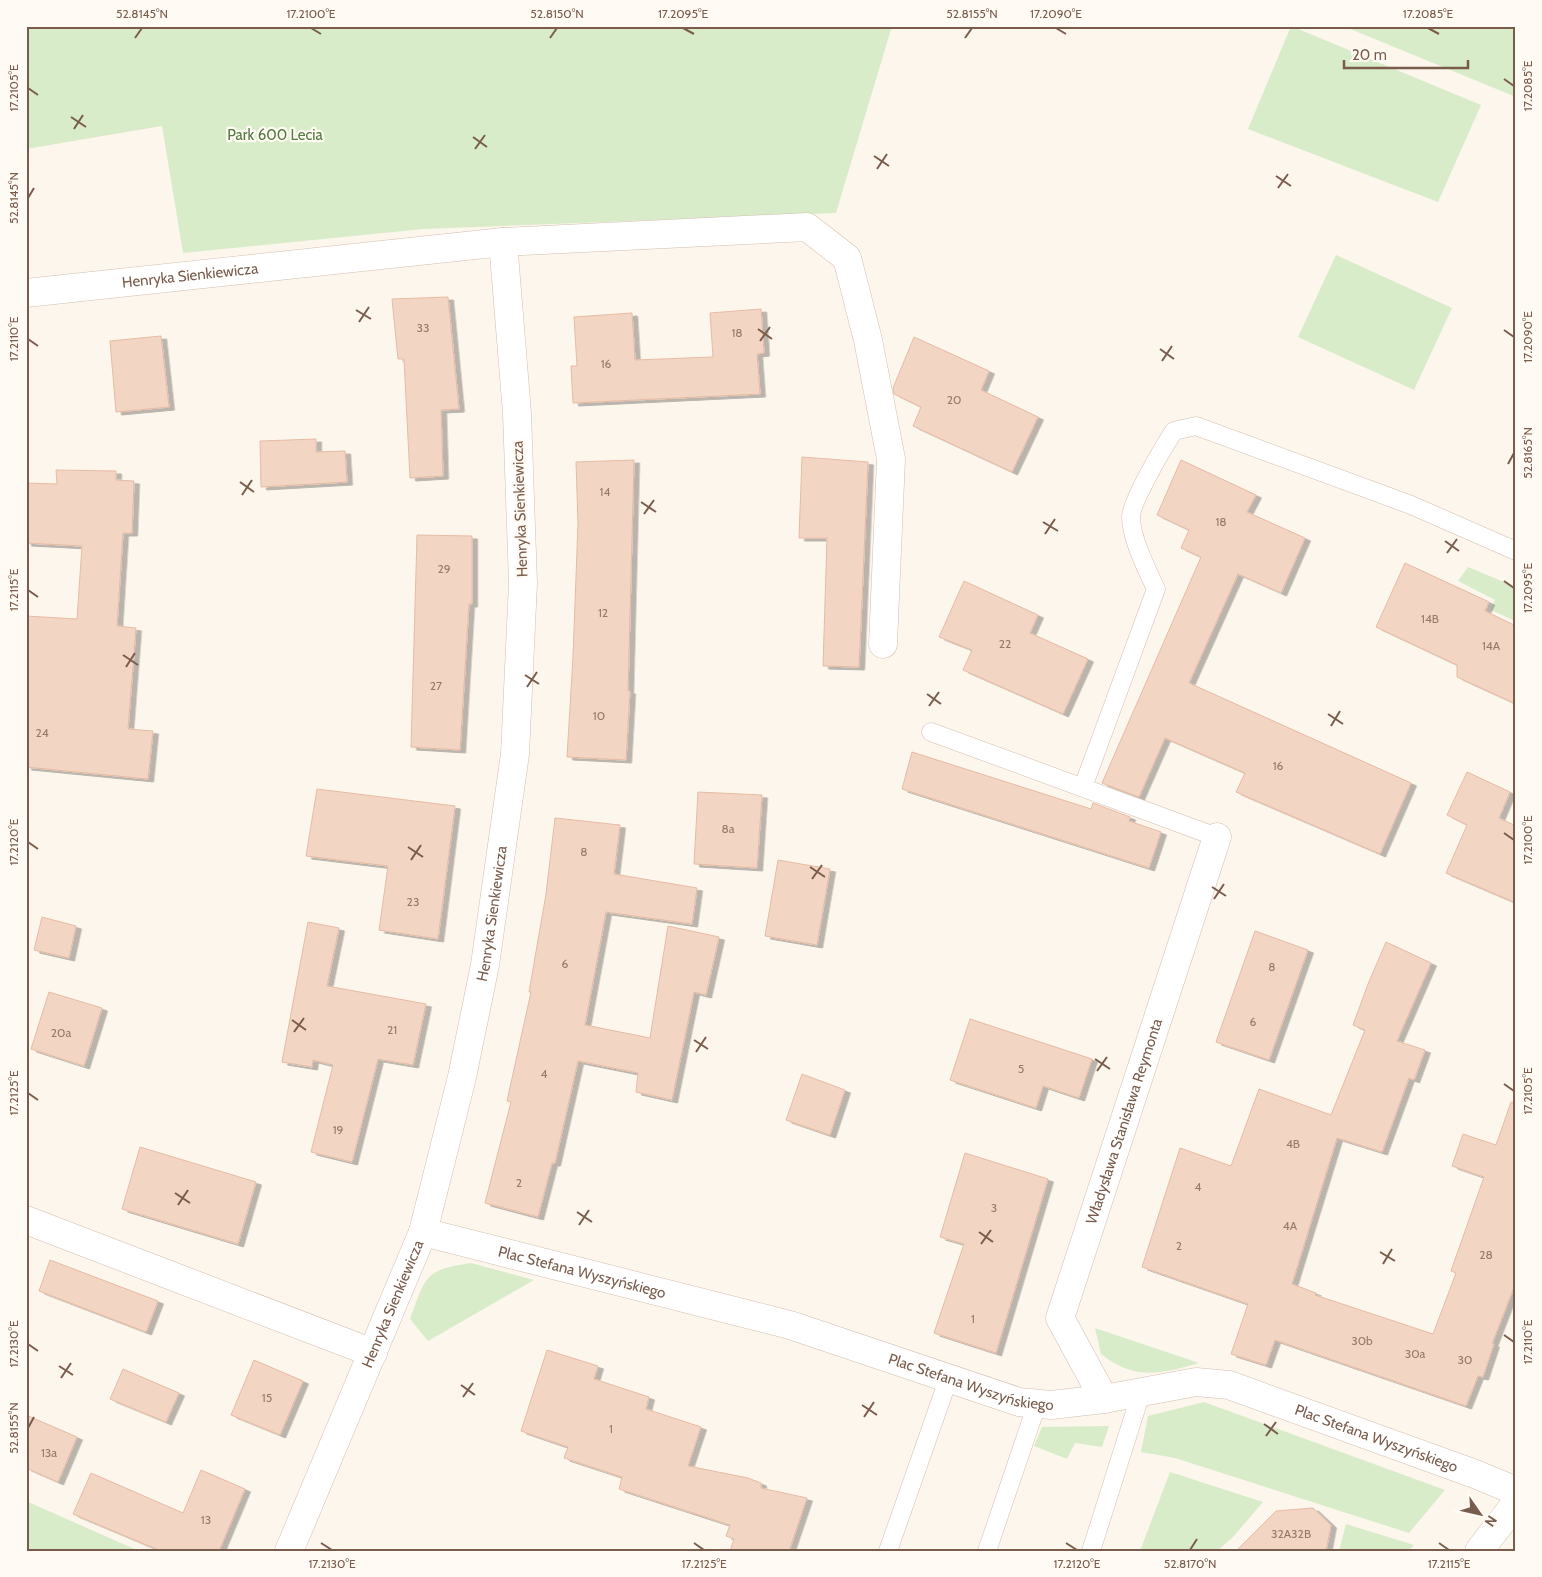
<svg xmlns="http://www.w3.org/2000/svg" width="1542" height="1577" font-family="Cabin,sans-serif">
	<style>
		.green { fill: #d8ecc9 }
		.building { fill: #f3d5c3; stroke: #e6bba3; filter: url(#shadow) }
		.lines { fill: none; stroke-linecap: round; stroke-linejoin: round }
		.lane-casing { stroke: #d1beb0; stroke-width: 19 }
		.street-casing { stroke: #d1beb0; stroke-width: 29 }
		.secondary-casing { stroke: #d6c0b0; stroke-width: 29 }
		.lane { stroke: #fff; stroke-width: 18 }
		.street { stroke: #fff; stroke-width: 28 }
		.secondary { stroke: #fff; stroke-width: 28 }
		.ticks { fill: none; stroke: #7a5c4d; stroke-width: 2 }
		.labels { text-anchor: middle; stroke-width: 4.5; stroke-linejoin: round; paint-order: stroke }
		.number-label { font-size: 12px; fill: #987a6a }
		.park-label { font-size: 15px; fill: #537a41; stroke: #fffaf3 }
		.street-label { font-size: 15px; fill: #7a5c4d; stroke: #fffaf3 }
		.neatline { fill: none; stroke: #7a5c4d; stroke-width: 2 }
		.ticks-label { font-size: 12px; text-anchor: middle; fill: #7a5c4d }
	</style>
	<defs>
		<filter id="shadow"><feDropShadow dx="5.5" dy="3" stdDeviation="0" flood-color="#0004"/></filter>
	</defs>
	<rect width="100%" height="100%" fill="#fdf6ec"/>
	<!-- green -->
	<g class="green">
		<path d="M 26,26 L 892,26 L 836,213 L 423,229 L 183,253 L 162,126 L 26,149 Z"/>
		<path d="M 1291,26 L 1481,105 L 1438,202 L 1248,129 Z"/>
		<path d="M 1343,26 L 1516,26 L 1516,97 Z"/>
		<path d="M 1336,255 L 1452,308 L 1414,390 L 1298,337 Z"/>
		<path d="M 1468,567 L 1516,587 L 1515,621 L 1491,610 L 1495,600 L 1458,581 Z"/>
		<path d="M 471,1263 L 534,1280 L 428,1341 L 410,1319 C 426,1277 423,1270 471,1263 Z"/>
		<path d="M 1095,1328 L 1199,1363 C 1160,1374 1135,1381 1101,1354 Z"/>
		<path d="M 1204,1402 L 1445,1490 L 1409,1533 L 1175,1458 L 1141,1452 L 1148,1416 Z"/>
		<path d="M 1109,1426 L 1102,1447 L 1075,1443 L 1067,1459 L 1034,1446 L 1042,1427 Z"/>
		<path d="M 1170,1472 L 1263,1502 L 1233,1537 L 1217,1551 L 1140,1551 Z"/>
		<path d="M 26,1501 L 139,1551 L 26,1551 Z"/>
		<path d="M 1346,1524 L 1414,1545 L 1409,1551 L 1339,1551 Z"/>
	</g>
	<!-- building -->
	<g class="building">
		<path d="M 448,297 L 459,409 L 441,410 L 443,476 L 410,478 L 404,359 L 398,359 L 392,299 Z"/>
		<path d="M 761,309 L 764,353 L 757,354 L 760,394 L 573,403 L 571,366 L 577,366 L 574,317 L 632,313 L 635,360 L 713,357 L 710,313 Z"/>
		<path d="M 161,336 L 169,407 L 116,412 L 110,341 Z"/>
		<path d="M 914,337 L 989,371 L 981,390 L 1038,417 L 1012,472 L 913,426 L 921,407 L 894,394 L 893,388 Z"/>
		<path d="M 316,439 L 316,452 L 345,451 L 347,482 L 261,487 L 260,441 Z"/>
		<path d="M 802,457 L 868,462 L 859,667 L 823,666 L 827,538 L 799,538 Z"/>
		<path d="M 634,460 L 628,691 L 630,691 L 626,760 L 567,757 L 573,657 L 578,523 L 576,462 Z"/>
		<path d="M 1181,460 L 1256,495 L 1247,512 L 1305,538 L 1281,593 L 1238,574 L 1189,683 L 1411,783 L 1380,854 L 1236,792 L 1245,773 L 1165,738 L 1139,797 L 1102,783 L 1201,557 L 1181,548 L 1189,530 L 1157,515 Z"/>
		<path d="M 56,470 L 116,471 L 116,480 L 134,481 L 132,533 L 123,533 L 117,626 L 136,628 L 128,729 L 153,731 L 148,779 L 26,767 L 26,616 L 77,619 L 82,546 L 26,543 L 26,483 L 57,484 Z"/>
		<path d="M 417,535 L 472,536 L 472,604 L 469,604 L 460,750 L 411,747 Z"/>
		<path d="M 1405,563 L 1489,602 L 1485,611 L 1516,626 L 1516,704 L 1457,677 L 1457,665 L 1376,627 Z"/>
		<path d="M 964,581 L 1038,615 L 1030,633 L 1088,659 L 1063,714 L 963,670 L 972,650 L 939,637 Z"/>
		<path d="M 912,752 L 1091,809 L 1093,803 L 1130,817 L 1129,821 L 1161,832 L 1149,868 L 902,789 Z"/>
		<path d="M 1467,772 L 1510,792 L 1499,818 L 1516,826 L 1516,903 L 1446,873 L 1467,825 L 1447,815 Z"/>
		<path d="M 317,789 L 455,806 L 438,939 L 379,930 L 388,866 L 306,856 Z"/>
		<path d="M 698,792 L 762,795 L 757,868 L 694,864 Z"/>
		<path d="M 555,818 L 620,825 L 614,874 L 697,888 L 692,924 L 606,912 L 585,1025 L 650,1038 L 668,926 L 719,937 L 706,995 L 694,992 L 672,1100 L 636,1092 L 638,1073 L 578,1061 L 555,1163 L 552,1163 L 538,1217 L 485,1203 L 511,1102 L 507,1101 L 531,992 L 529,992 L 546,894 Z"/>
		<path d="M 778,860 L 830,869 L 817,945 L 765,936 Z"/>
		<path d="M 42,917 L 76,926 L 69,958 L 34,950 Z"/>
		<path d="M 308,922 L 339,928 L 327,986 L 426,1004 L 413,1065 L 378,1059 L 352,1162 L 311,1152 L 333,1065 L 313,1060 L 312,1067 L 282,1062 Z"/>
		<path d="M 1255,931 L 1308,950 L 1269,1060 L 1216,1042 Z"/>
		<path d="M 1386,942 L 1431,963 L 1397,1041 L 1425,1050 L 1414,1080 L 1409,1078 L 1382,1152 L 1337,1138 L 1292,1284 L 1316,1293 L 1315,1295 L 1433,1334 L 1456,1273 L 1451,1271 L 1484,1177 L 1452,1166 L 1463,1134 L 1496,1145 L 1511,1102 L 1516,1103 L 1516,1282 L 1492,1344 L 1494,1344 L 1483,1377 L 1478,1376 L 1466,1406 L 1275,1340 L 1266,1365 L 1231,1354 L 1248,1304 L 1142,1267 L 1180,1148 L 1231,1166 L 1259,1089 L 1331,1115 L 1365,1030 L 1353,1025 L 1368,984 Z"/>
		<path d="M 49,992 L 102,1008 L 84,1066 L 31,1049 Z"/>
		<path d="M 970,1019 L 1092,1059 L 1079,1098 L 1043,1086 L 1036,1108 L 950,1080 Z"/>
		<path d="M 802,1074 L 845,1090 L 830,1135 L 786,1120 Z"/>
		<path d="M 140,1147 L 256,1182 L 238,1244 L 122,1209 Z"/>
		<path d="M 965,1153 L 1048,1179 L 996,1353 L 934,1333 L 964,1244 L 940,1237 Z"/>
		<path d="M 50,1260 L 158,1301 L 146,1332 L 39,1291 Z"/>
		<path d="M 547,1350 L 598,1366 L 594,1379 L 649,1397 L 646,1409 L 701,1427 L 688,1466 L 748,1478 L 761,1483 L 761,1488 L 807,1498 L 789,1551 L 730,1551 L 734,1539 L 726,1536 L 730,1525 L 619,1489 L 622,1477 L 564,1458 L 568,1447 L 521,1431 Z"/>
		<path d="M 254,1360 L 303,1381 L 280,1435 L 231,1415 Z"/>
		<path d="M 123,1369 L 179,1393 L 166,1422 L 110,1399 Z"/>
		<path d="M 26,1415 L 77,1437 L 58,1482 L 26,1468 Z"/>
		<path d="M 201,1470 L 245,1489 L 219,1551 L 161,1551 L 73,1514 L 91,1473 L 183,1513 Z"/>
		<path d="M 1313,1508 L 1331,1525 L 1326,1551 L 1236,1551 L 1276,1511 Z"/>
	</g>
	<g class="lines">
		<!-- lane casing -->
		<g class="lane-casing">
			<g id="lane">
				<path d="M 931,732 L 1217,837"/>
				<path d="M 1083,787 L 1156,589 C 1147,570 1131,538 1131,517 C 1131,502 1164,446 1174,431 L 1196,426 L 1411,505 L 1516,551"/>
				<path d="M 888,1551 L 948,1380"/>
				<path d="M 987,1551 L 1037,1404"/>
				<path d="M 1091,1551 L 1141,1393"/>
			</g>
		</g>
		<!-- street casing -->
		<g class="street-casing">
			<g id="street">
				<path id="s1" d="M 26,293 L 503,242 L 807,227 L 847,258 L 868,340 L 891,459 L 883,644"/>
				<path d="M 26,1220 L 373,1353"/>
				<path id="s2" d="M 423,1232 L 790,1325 L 1019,1402 L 1051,1405 L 1104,1399 L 1196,1382 L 1229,1385 L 1475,1474 L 1516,1491"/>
				<path id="s3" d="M 1104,1399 L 1060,1318 L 1217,837"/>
				<path id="s4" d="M 289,1551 L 423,1232 L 462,1077 L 485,965 L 515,754 L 523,583 L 517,413 L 503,242"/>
			</g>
		</g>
		<!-- secondary casing -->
		<g class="secondary-casing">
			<path id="secondary" d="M 1479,1551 L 1516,1503"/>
		</g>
		<!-- lane -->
		<use href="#lane" class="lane"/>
		<!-- street -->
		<use href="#street" class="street"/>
		<!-- secondary -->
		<use href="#secondary" class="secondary"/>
	</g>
	<!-- ticks -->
	<path class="ticks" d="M 311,28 L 321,34M 683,28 L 694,34M 1056,28 L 1066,34M 1428,28 L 1439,34M 135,38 L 142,28M 550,38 L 557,28M 965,38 L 972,28M 1504,79 L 1514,86M 28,88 L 38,95M 71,117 L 86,127M 74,129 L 83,115M 473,137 L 487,147M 475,149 L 485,135M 874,156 L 889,166M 877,169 L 887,154M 1276,176 L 1291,186M 1278,188 L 1288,174M 28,198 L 34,188M 356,310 L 371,319M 359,322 L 369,307M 758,329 L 772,339M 1504,330 L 1514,337M 28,339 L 38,346M 760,341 L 770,327M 1160,349 L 1174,359M 1162,361 L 1172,346M 1508,464 L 1514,453M 240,482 L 254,492M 242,495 L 252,480M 641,502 L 656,512M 644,514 L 654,500M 1043,522 L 1058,531M 1045,534 L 1055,519M 1445,541 L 1459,551M 1447,553 L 1457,539M 1504,581 L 1514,588M 28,590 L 38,597M 123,655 L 138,665M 126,667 L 135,653M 525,675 L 539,684M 527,687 L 537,672M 927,694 L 941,704M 929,706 L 939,692M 1328,714 L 1343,724M 1331,726 L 1340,711M 1504,833 L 1514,840M 28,842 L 38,849M 408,847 L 423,857M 411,860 L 421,845M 810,867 L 825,877M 812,879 L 822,865M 1212,887 L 1226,896M 1214,899 L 1224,884M 292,1020 L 306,1030M 294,1032 L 304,1018M 694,1040 L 708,1049M 696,1052 L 706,1037M 1095,1059 L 1110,1069M 1097,1071 L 1107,1057M 1504,1084 L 1514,1091M 28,1093 L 38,1100M 175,1193 L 190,1203M 178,1205 L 188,1190M 577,1212 L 592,1222M 579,1225 L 589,1210M 979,1232 L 993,1242M 981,1244 L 991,1230M 1380,1252 L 1395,1261M 1383,1264 L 1392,1249M 1504,1335 L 1514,1342M 28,1344 L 38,1351M 59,1366 L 73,1375M 61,1378 L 71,1363M 461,1385 L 475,1395M 463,1397 L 473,1383M 862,1405 L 877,1415M 864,1417 L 874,1402M 1264,1424 L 1278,1434M 28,1428 L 34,1417M 1266,1436 L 1276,1422M 321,1543 L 332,1550M 694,1543 L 704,1550M 1066,1543 L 1077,1550M 1439,1543 L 1449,1550M 1190,1550 L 1197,1539"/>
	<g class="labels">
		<!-- number labels -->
		<g class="number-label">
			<text x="423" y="332">33</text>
			<text x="737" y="337">18</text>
			<text x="606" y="368">16</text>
			<text x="954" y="404">20</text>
			<text x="605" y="496">14</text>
			<text x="1221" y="526">18</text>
			<text x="444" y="573">29</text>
			<text x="603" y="617">12</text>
			<text x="1430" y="623">14B</text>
			<text x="1005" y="648">22</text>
			<text x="1491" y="650">14A</text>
			<text x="436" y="690">27</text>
			<text x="599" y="720">10</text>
			<text x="42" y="737">24</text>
			<text x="1278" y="770">16</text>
			<text x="728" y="833">8a</text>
			<text x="584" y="856">8</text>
			<text x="413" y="906">23</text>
			<text x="565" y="968">6</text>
			<text x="1272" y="971">8</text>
			<text x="1253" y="1026">6</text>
			<text x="392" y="1034">21</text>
			<text x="61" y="1037">20a</text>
			<text x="1021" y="1073">5</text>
			<text x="544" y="1078">4</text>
			<text x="338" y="1134">19</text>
			<text x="1293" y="1148">4B</text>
			<text x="519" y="1187">2</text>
			<text x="1198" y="1191">4</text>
			<text x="994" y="1212">3</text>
			<text x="1290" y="1230">4A</text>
			<text x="1179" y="1250">2</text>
			<text x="1486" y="1259">28</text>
			<text x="973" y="1323">1</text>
			<text x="1362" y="1345">30b</text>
			<text x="1415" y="1358">30a</text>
			<text x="1465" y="1364">30</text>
			<text x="267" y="1402">15</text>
			<text x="611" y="1433">1</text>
			<text x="49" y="1457">13a</text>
			<text x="206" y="1524">13</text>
			<text x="1291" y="1538">32A32B</text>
		</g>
		<!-- park labels -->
		<g class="park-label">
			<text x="275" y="140">Park 600 Lecia</text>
		</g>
		<!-- street labels -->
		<g class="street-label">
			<text dy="5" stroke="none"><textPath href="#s1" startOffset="165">Henryka Sienkiewicza</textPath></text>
			<text transform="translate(520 509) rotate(-92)" y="5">Henryka Sienkiewicza</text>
			<text dy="5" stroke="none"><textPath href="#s4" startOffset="672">Henryka Sienkiewicza</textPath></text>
			<text dy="5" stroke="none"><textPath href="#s3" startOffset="299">Władysława Stanisława Reymonta</textPath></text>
			<text dy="5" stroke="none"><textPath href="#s2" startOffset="164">Plac Stefana Wyszyńskiego</textPath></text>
			<text dy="5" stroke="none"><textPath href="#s4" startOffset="268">Henryka Sienkiewicza</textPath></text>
			<text dy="5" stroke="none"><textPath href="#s2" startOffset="569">Plac Stefana Wyszyńskiego</textPath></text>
			<text dy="5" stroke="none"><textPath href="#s2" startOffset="989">Plac Stefana Wyszyńskiego</textPath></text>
		</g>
	</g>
	<!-- border -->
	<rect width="1542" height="1577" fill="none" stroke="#fffaf3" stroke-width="55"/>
	<!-- north arrow -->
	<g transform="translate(1480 1514) rotate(124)" stroke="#fffaf3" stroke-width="4" paint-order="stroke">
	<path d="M0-4L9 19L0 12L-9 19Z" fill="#7a5c4d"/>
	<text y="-8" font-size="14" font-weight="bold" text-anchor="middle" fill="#7a5c4d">N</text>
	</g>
	<!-- scale -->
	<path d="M1344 60v8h124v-8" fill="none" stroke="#7a5c4d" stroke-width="2.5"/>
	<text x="1352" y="60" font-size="15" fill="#7a5c4d" stroke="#fffaf3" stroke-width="4" paint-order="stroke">20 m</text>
	<rect x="28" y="28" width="1486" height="1522" class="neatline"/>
	<g class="ticks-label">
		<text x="142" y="18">52.8145°N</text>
		<text x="311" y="18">17.2100°E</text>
		<text x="557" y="18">52.8150°N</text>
		<text x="683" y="18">17.2095°E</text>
		<text x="972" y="18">52.8155°N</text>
		<text x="1056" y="18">17.2090°E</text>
		<text x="1428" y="18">17.2085°E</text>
		<text transform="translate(1528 86) rotate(-90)" y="4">17.2085°E</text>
		<text transform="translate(14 88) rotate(-90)" y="4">17.2105°E</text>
		<text transform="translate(14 198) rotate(-90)" y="4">52.8145°N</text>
		<text transform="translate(1528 337) rotate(-90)" y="4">17.2090°E</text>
		<text transform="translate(14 339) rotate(-90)" y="4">17.2110°E</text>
		<text transform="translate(1528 453) rotate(-90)" y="4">52.8165°N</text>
		<text transform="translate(1528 588) rotate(-90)" y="4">17.2095°E</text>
		<text transform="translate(14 590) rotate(-90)" y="4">17.2115°E</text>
		<text transform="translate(1528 840) rotate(-90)" y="4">17.2100°E</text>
		<text transform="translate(14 842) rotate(-90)" y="4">17.2120°E</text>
		<text transform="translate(1528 1091) rotate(-90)" y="4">17.2105°E</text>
		<text transform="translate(14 1093) rotate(-90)" y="4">17.2125°E</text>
		<text transform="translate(1528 1342) rotate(-90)" y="4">17.2110°E</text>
		<text transform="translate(14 1344) rotate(-90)" y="4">17.2130°E</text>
		<text transform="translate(14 1428) rotate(-90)" y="4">52.8155°N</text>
		<text x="332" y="1568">17.2130°E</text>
		<text x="704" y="1568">17.2125°E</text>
		<text x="1077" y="1568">17.2120°E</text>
		<text x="1190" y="1568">52.8170°N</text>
		<text x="1449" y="1568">17.2115°E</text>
	</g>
</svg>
